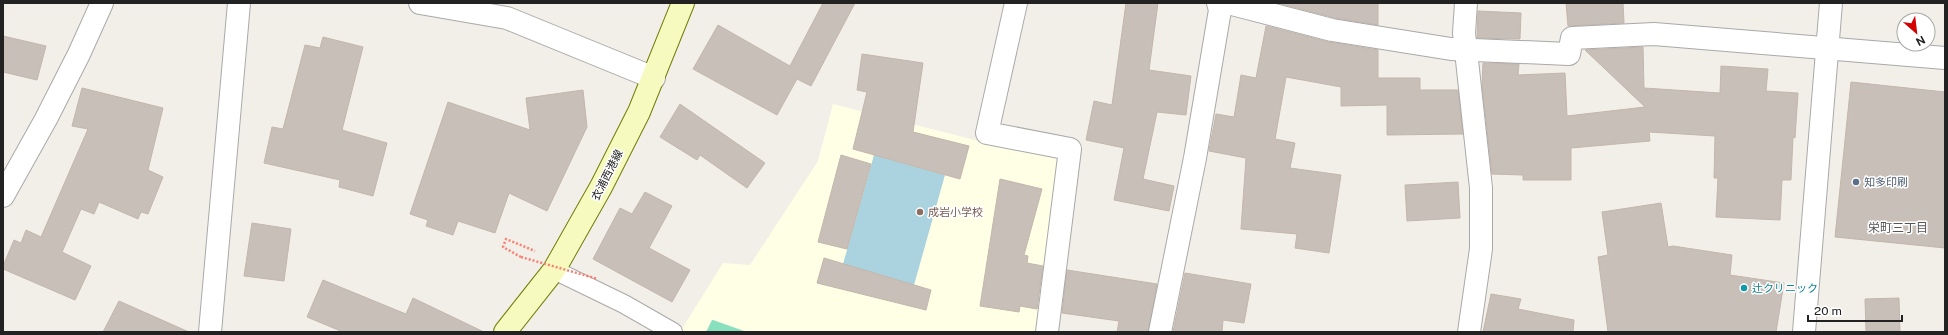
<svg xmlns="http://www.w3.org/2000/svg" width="1948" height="335" font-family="'Public Sans','Noto Sans JP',sans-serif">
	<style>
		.education { fill: #ffffe5 }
		.pitch { fill: #88e0be }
		.water { fill: #aad3df }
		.building { fill: #c7bfb8; stroke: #c4b6ab }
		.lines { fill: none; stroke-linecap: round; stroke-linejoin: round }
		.service-casing { stroke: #a9a9a9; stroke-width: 20 }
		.minor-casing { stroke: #a9a9a9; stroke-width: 24 }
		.tertiary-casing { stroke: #a9a9a9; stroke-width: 24 }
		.secondary-casing { stroke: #707d05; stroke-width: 24 }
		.path { stroke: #fa8072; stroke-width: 2.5; stroke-dasharray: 2 2; stroke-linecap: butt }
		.service { stroke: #fff; stroke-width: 18 }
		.minor { stroke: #fff; stroke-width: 22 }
		.tertiary { stroke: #fff; stroke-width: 22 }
		.secondary { stroke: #f7fabf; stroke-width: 22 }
		.path-bridge { stroke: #fa8072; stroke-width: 2.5; stroke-dasharray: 2 2; stroke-linecap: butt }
		.service-dot { fill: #5c6f8a; stroke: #fff; stroke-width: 1.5 }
		.education-dot { fill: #8d6e63; stroke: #fff; stroke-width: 1.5 }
		.culture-dot { fill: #0f9aa8; stroke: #fff; stroke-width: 1.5 }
		.labels { text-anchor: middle; stroke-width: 3; stroke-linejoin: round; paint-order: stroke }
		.street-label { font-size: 11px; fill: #222; stroke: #fff }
		.service-label { font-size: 11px; fill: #4e5e75; stroke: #fff; text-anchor: start }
		.education-label { font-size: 11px; fill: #785e54; stroke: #fff; text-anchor: start }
		.culture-label { font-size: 11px; fill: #0d838f; stroke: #fff; text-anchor: start }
		.neighbourhood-label { font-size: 12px; fill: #555; stroke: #fff }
	</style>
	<rect width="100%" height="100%" fill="#f2efe9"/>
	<!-- education -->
	<path class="education" d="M 833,104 L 979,141 L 1062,157 L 1039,332 L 680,332 L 723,263 L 750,265 L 818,161 Z"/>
	<!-- pitch -->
	<path class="pitch" d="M 712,320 L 713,320 L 747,332 L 706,332 Z"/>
	<!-- water -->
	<path class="water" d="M 874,155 L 945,175 L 914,285 L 843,264 Z"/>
	<!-- building -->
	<g class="building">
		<path d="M 823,3 L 855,3 L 811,86 L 797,79 L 777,115 L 693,69 L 718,25 L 790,66 Z"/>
		<path d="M 1126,3 L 1158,3 L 1149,70 L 1191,76 L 1186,115 L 1157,112 L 1143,179 L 1174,186 L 1169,211 L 1114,200 L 1124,148 L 1086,140 L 1094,101 L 1112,105 Z"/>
		<path d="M 1278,3 L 1378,3 L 1378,25 L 1335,18 Z"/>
		<path d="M 1566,3 L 1623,3 L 1624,23 L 1568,26 Z"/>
		<path d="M 1478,11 L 1521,13 L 1520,39 L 1477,38 Z"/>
		<path d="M 1266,26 L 1329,42 L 1378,50 L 1378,78 L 1420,78 L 1420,90 L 1458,90 L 1463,134 L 1387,135 L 1387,105 L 1341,106 L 1341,87 L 1286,77 L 1275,139 L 1295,143 L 1290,168 L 1341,175 L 1329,253 L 1295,248 L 1297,234 L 1241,229 L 1246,158 L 1209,151 L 1216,114 L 1234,117 L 1241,75 L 1256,78 Z"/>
		<path d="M 3,36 L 46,46 L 37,80 L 3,72 Z"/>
		<path d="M 323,37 L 363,47 L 342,130 L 387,143 L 373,196 L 339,187 L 340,180 L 264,163 L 272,127 L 283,129 L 305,45 L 320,48 Z"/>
		<path d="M 1643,47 L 1644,88 L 1720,93 L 1721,66 L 1768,69 L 1766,91 L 1798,93 L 1795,138 L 1793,137 L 1791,180 L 1782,180 L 1780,220 L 1716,217 L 1718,178 L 1714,178 L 1715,136 L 1649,132 L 1650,141 L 1571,148 L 1571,180 L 1523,180 L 1523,175 L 1492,174 L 1482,85 L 1483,63 L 1519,64 L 1518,75 L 1565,73 L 1567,116 L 1645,107 L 1585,50 Z"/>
		<path d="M 862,54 L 923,63 L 913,132 L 969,146 L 960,179 L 853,149 L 867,92 L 857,90 Z"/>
		<path d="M 1851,82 L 1945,92 L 1945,248 L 1835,237 Z"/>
		<path d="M 82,88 L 163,108 L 148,170 L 163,177 L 148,214 L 141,212 L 138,219 L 99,202 L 94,214 L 81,209 L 62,252 L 91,266 L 75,300 L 3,269 L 3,266 L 14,240 L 21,243 L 26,230 L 41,237 L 88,129 L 72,126 Z"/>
		<path d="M 583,90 L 587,127 L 547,211 L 509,193 L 495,233 L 458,221 L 453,235 L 426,226 L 428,220 L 410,214 L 448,102 L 530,130 L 526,98 Z"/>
		<path d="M 680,104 L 765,163 L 747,188 L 700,155 L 697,160 L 660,137 Z"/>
		<path d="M 841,155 L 871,164 L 847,249 L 818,242 Z"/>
		<path d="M 1000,179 L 1042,189 L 1024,255 L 1028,256 L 1027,263 L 1043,266 L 1037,309 L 1020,306 L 1019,312 L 980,306 Z"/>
		<path d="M 1458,182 L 1460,218 L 1407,221 L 1405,185 Z"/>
		<path d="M 645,192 L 672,206 L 649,248 L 690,270 L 672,302 L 593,259 L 620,208 L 632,214 Z"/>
		<path d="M 1661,203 L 1668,247 L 1673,246 L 1732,255 L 1730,275 L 1784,283 L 1776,332 L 1608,332 L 1598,257 L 1608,255 L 1602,212 Z"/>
		<path d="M 252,223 L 291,229 L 284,281 L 244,276 Z"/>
		<path d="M 824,258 L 931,290 L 926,310 L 817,283 Z"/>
		<path d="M 1067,270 L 1157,284 L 1148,332 L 1117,332 L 1119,321 L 1062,313 Z"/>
		<path d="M 1185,273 L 1251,284 L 1244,323 L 1223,320 L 1222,332 L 1173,332 Z"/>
		<path d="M 323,280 L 406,314 L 413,298 L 484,332 L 343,332 L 307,317 Z"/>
		<path d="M 1491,294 L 1521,299 L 1518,309 L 1574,320 L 1573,332 L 1483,332 Z"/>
		<path d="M 1899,298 L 1900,332 L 1866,332 L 1865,299 Z"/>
		<path d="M 119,301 L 189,332 L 103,332 Z"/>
	</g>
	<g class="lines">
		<!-- service casing -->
		<g class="service-casing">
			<path id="service" d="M 554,270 L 624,304 L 673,332"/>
		</g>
		<!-- minor casing -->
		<g class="minor-casing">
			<g id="minor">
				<path d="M 420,3 L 507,18 L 654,78"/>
				<path d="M 1016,3 L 987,133 L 1070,149 L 1047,332"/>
				<path d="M 1228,3 L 1332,30 L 1451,49 L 1569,54 L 1572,38 L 1654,34 L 1945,58"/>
				<path d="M 1466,3 L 1464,33 L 1481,188 L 1481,249 L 1469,332"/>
				<path d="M 3,196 L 46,119 L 79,54 L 102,3"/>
				<path d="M 1160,332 L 1195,158 L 1220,10 L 1218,3"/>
			</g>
		</g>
		<!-- tertiary casing -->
		<g class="tertiary-casing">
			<g id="tertiary">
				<path d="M 210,332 L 239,3"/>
				<path d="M 1804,332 L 1831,3"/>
			</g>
		</g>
		<!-- secondary casing -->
		<g class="secondary-casing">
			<path id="secondary" d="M 505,332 L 554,270 L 601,187 L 639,112 L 683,3"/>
		</g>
		<!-- path -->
		<path class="path" d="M 521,257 L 503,247 L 506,239 L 535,251"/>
		<!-- service -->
		<use href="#service" class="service"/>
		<!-- minor -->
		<use href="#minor" class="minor"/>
		<!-- tertiary -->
		<use href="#tertiary" class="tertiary"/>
		<!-- secondary -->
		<use href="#secondary" class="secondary"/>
		<!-- path-bridge -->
		<path class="path-bridge" d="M 521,257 L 598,279"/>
	</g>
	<!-- markers -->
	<circle class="service-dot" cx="1856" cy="182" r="4"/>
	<circle class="education-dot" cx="920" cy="212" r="4"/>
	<circle class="culture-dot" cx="1744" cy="288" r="4"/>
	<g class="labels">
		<!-- street labels -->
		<g class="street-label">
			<text transform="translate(607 175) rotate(-63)" y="4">衣浦西港線</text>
		</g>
		<!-- service labels -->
		<g class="service-label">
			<text x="1864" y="186">知多印刷</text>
		</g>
		<!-- education labels -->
		<g class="education-label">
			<text x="928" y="216">成岩小学校</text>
		</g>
		<!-- culture labels -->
		<g class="culture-label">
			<text x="1752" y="292">辻クリニック</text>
		</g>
		<!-- neighbourhood labels -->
		<g class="neighbourhood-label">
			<text x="1898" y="232">栄町三丁目</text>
		</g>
	</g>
	<!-- border -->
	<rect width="1948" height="335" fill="none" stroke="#222222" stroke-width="8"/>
	<!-- north arrow -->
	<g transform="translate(1916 32) rotate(152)"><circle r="19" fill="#ffffff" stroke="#a7a7a7"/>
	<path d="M0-3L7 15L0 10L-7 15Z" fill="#d40000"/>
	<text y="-6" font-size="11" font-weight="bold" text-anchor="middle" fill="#222222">N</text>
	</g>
	<!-- scale -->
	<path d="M1808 315v6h94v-6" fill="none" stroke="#222222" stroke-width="2"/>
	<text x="1814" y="315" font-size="12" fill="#222222" stroke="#ffffff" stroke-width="3" paint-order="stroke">20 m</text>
</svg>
